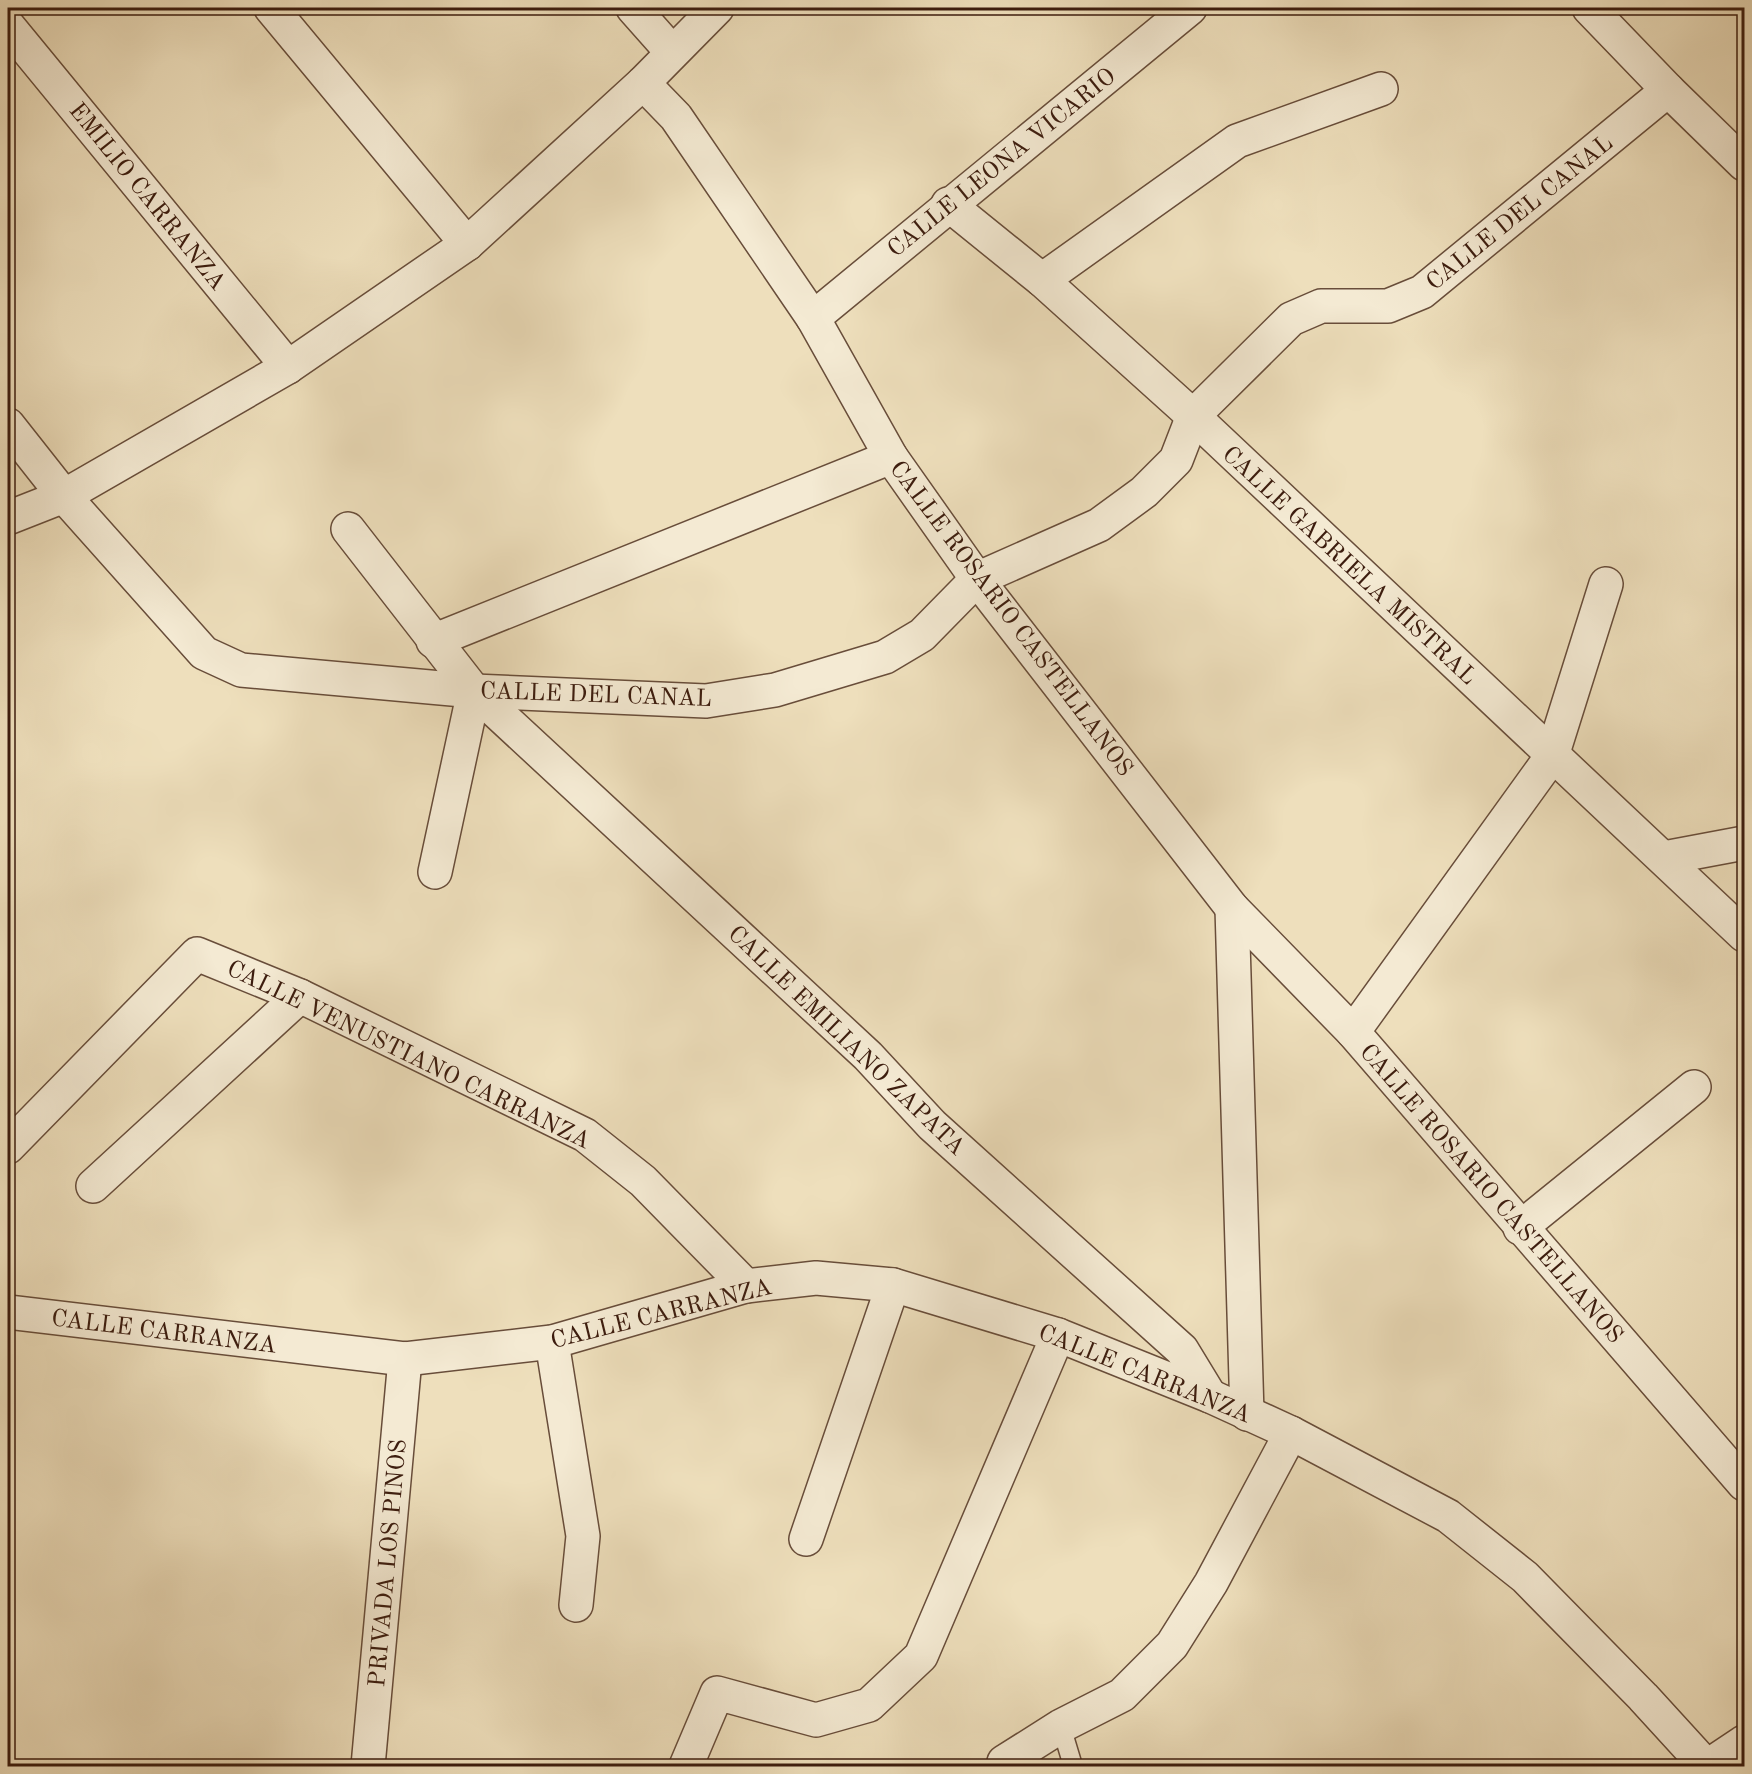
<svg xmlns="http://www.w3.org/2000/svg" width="1752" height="1774" font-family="'Old Standard TT',serif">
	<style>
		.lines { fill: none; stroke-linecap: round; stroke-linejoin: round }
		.service-casing { stroke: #684d3a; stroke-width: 21 }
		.minor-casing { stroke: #684d3a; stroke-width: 36 }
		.tertiary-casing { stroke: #684d3a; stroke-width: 36 }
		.service { stroke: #f4ead3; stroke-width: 18 }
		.minor { stroke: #f4ead3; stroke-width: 33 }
		.tertiary { stroke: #f4ead3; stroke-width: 33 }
		.labels { text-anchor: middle; stroke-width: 4.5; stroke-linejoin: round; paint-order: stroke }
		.street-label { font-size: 24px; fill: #3c1c0e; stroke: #f4ead3 }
	</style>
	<rect width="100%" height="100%" fill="#eedfbc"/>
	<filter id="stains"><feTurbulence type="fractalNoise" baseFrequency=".00333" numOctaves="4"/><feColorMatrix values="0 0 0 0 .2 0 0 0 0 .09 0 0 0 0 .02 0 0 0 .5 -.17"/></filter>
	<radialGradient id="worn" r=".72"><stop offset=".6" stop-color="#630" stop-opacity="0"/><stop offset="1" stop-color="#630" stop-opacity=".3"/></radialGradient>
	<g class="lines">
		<!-- service casing -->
		<g class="service-casing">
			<path id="service" d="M 1061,1726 L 1073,1766"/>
		</g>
		<!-- minor casing -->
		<g class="minor-casing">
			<g id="minor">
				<path d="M 271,8 L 467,244"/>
				<path d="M 633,8 L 672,52"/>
				<path d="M 1589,8 L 1668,90 L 1744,164"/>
				<path d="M 8,26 L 288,367"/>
				<path d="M 643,83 L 676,117 L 813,318 L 891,457 L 977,579 L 1232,908 L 1353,1032 L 1744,1484"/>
				<path d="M 948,204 L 1042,280 L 1193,416 L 1744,935"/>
				<path d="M 1042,280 L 1237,141 L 1381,89"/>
				<path d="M 813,318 L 1190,8"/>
				<path d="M 8,425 L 64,496 L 204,653 L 241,670 L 474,691 L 706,701 L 775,690 L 885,657 L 922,635 L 977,579 L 1099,525 L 1144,492 L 1176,460 L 1193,416 L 1291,319 L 1321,306 L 1388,306 L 1422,292 L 1668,90"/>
				<path d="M 8,518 L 64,496 L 288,367 L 467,244 L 643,83 L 717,8"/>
				<path d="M 348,529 L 474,691 L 868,1056 L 932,1125 L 1182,1350 L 1210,1396"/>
				<path d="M 433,641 L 891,457"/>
				<path d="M 1664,858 L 1744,843"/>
				<path d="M 435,872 L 474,691"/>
				<path d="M 1232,908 L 1247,1414"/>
				<path d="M 1353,1032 L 1552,756 L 1606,584"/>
				<path d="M 8,1147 L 197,954 L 300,996 L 585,1135 L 643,1181 L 746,1286"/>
				<path d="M 93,1186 L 300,996"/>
				<path d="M 1520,1228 L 1694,1087"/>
				<path d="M 552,1342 L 583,1536 L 576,1605"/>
				<path d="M 806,1539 L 893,1285"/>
				<path d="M 1004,1762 L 1061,1726 L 1122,1695 L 1172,1645 L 1211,1583 L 1291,1433"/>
				<path d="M 368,1766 L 405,1359"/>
				<path d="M 686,1766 L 717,1693 L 816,1720 L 869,1705 L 921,1656 L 1058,1335"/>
				<path d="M 1708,1766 L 1744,1742"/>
			</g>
		</g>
		<!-- tertiary casing -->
		<g class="tertiary-casing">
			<path id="tertiary" d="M 8,1312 L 405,1359 L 552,1342 L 746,1286 L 816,1278 L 893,1285 L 1058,1335 L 1210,1396 L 1291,1433 L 1448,1516 L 1525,1577 L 1643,1697 L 1706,1766"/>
		</g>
		<!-- service -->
		<use href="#service" class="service"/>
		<!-- minor -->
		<use href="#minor" class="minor"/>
		<!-- tertiary -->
		<use href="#tertiary" class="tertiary"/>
	</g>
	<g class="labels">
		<!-- street labels -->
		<g class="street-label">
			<text transform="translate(1001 162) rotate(-39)" y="8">CALLE LEONA VICARIO</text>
			<text transform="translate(148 196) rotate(51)" y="8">EMILIO CARRANZA</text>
			<text transform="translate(1519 212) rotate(-39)" y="8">CALLE DEL CANAL</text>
			<text transform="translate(1350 565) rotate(43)" y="8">CALLE GABRIELA MISTRAL</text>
			<text transform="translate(1012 618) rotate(53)" y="8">CALLE ROSARIO CASTELLANOS</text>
			<text transform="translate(596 694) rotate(2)" y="8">CALLE DEL CANAL</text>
			<text transform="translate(847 1040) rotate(44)" y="8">CALLE EMILIANO ZAPATA</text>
			<text transform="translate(409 1054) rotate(26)" y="8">CALLE VENUSTIANO CARRANZA</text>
			<text transform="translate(1492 1193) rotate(49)" y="8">CALLE ROSARIO CASTELLANOS</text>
			<text transform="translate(661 1313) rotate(-14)" y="8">CALLE CARRANZA</text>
			<text transform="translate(164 1331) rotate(7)" y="8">CALLE CARRANZA</text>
			<text transform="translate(1145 1373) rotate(22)" y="8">CALLE CARRANZA</text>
			<text transform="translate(387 1563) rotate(-85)" y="8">PRIVADA LOS PINOS</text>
		</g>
	</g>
	<!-- margin -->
	<rect width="1752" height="1774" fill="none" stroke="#eedfbc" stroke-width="30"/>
	<rect x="9" y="9" width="1734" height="1756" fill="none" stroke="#3c1c0e" stroke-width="3"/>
	<rect x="15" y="15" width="1722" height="1744" fill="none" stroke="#3c1c0e" stroke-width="1.5"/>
	<rect width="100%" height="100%" filter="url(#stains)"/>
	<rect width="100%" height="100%" fill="url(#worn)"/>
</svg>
